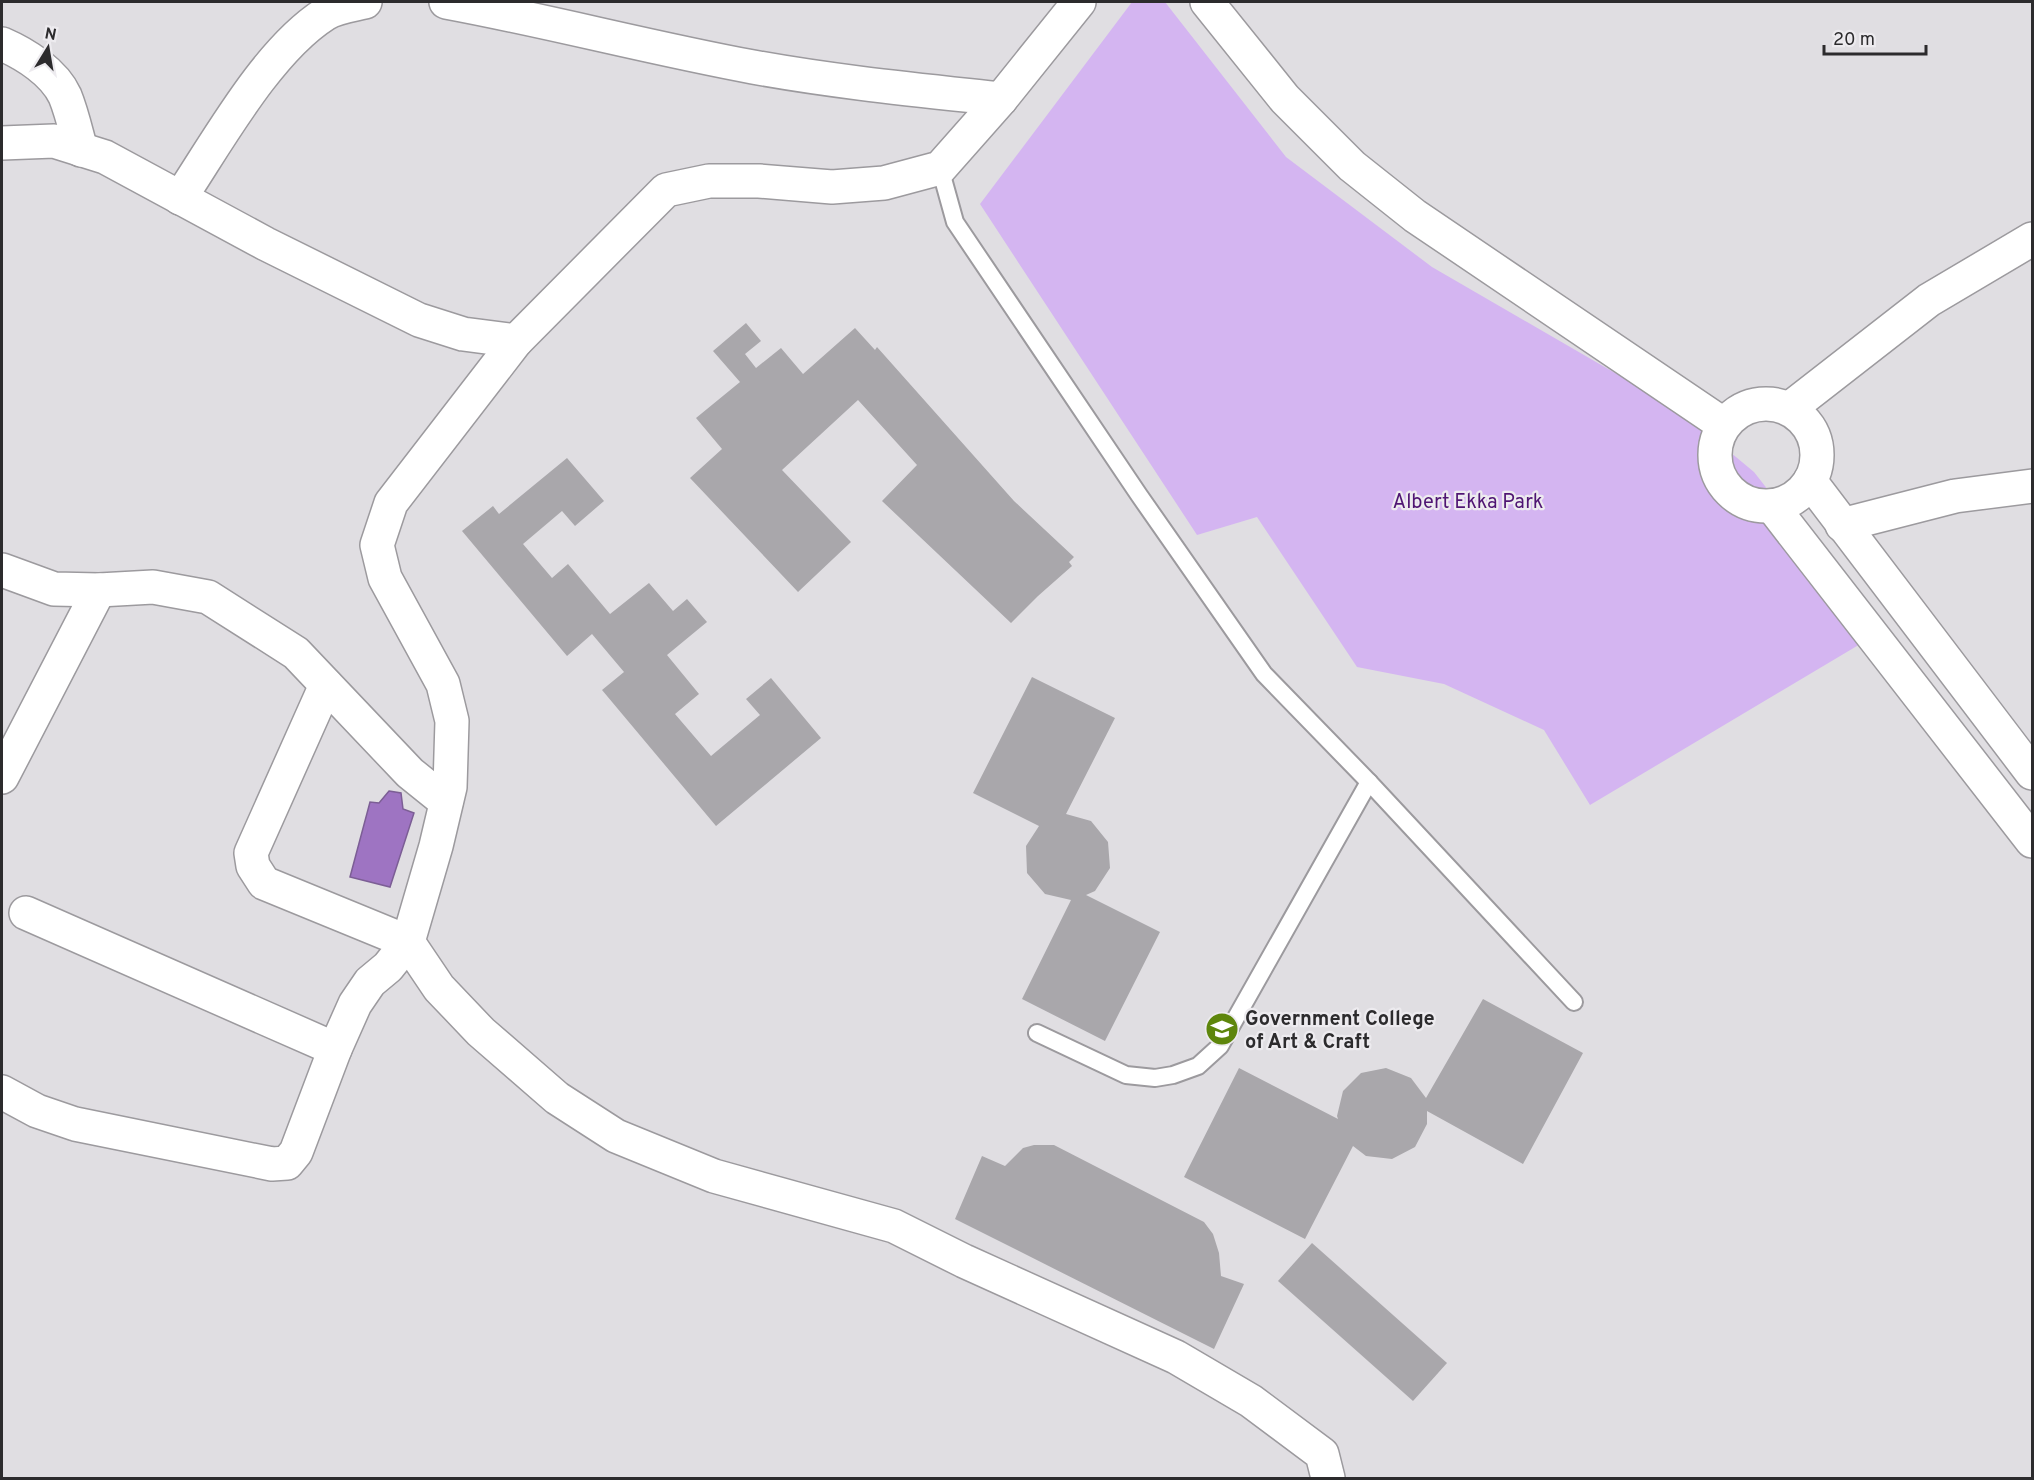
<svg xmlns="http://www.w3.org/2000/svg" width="2034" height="1480" font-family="Overpass,sans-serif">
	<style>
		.green { fill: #d4b5f1 }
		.water { fill: #9e74c2; stroke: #7c5e95; stroke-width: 1.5 }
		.building { fill: #a9a7ab }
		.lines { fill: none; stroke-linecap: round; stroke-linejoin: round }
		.service-casing { stroke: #9c9a9e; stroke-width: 20 }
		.minor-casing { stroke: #9c9a9e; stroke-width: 36 }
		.tertiary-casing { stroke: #9c9a9e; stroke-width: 36 }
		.primary-casing { stroke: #9c9a9e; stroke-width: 36 }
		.service { stroke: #fff; stroke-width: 16 }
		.minor { stroke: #fff; stroke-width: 33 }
		.tertiary { stroke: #fff; stroke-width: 33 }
		.primary { stroke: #fff; stroke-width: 33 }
		.labels { text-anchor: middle; stroke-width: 4.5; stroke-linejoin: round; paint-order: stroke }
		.park-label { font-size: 20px; fill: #4f1573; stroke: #edebef }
		.poi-label { font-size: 20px; font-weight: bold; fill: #2c2b2d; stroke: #edebef; text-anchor: start }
	</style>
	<rect width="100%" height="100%" fill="#e0dee2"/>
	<!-- green -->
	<path class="green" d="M 1132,2 L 1165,2 L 1286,157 L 1432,267 L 1615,373 L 1676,407 L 1754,472 L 1818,554 L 1867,640 L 1590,805 L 1544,730 L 1444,684 L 1357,667 L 1257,517 L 1197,535 L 980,204 Z"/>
	<!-- water -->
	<path class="water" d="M 389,791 L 401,793 L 403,809 L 414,813 L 390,887 L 350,877 L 370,802 L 379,803 Z"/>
	<!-- building -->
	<g class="building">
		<path d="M 746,323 L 761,341 L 745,354 L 756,368 L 781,348 L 803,374 L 855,328 L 875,350 L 877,347 L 1014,501 L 1074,557 L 1069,562 L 1072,566 L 1038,596 L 1011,623 L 882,501 L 917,465 L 858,400 L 782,470 L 851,542 L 798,592 L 690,478 L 722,449 L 696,418 L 740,382 L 713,351 Z"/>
		<path d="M 567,458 L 604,501 L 575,526 L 562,511 L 523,544 L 552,578 L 568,564 L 610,614 L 649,583 L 673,611 L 687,599 L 707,622 L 667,655 L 699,694 L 675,714 L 711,756 L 760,715 L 746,699 L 771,678 L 821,738 L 716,826 L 602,690 L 624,672 L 592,634 L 567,656 L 462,531 L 493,506 L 499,514 Z"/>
		<path d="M 1032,677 L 1115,718 L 1066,814 L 1091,821 L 1108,842 L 1110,868 L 1095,891 L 1086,895 L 1160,932 L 1105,1041 L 1022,999 L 1071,900 L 1045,894 L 1027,873 L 1026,846 L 1039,826 L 973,793 Z"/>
		<path d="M 1483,999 L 1583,1053 L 1523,1164 L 1427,1111 L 1427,1124 L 1415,1147 L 1392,1159 L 1366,1156 L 1353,1146 L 1305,1239 L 1184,1177 L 1239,1068 L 1338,1119 L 1337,1116 L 1343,1091 L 1361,1073 L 1386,1068 L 1411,1078 L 1426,1098 Z"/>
		<path d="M 1034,1145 L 1054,1145 L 1204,1222 L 1213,1234 L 1219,1253 L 1221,1276 L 1244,1284 L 1214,1349 L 955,1219 L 982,1156 L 1005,1166 L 1023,1148 Z"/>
		<path d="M 1312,1243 L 1447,1363 L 1413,1401 L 1278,1281 Z"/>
	</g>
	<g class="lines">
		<!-- service casing -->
		<g class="service-casing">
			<g id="service">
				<path d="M 940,168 L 955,222 L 1139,495 L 1264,674 L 1369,782 L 1574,1002"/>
				<path d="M 1037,1033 L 1126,1075 L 1155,1078 L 1173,1075 L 1198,1066 L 1220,1046 L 1369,782"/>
			</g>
		</g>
		<!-- minor casing -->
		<g class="minor-casing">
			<g id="minor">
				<path d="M 446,2 C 549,21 650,48 753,67 C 835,82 918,90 1001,99"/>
				<path d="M 1079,2 L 1001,99 L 940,168 L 884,183 L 832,187 L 759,181 L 709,181 L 666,190 L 516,341 L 391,503 L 377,545 L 385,578 L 443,684 L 452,721 L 450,787 L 436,846 L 408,942 L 439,988 L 481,1032 L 557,1098 L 616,1136 L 714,1176 L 894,1226 L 964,1261 L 1176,1357 L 1251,1401 L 1322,1454 L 1328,1478"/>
				<path d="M 2,44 C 25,54 54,72 65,96 C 72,113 76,132 81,150"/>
				<path d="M 2,143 L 54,141 L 105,157 L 266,244 L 419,320 L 463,334 L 516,341"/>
				<path d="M 180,198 C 218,141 267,51 325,14 C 336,7 352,5 365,2"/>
				<path d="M 1842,525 L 1955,496 L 2032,486"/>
				<path d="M 2,570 L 54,589 L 99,590 L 153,587 L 208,597 L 296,653 L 410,773 L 446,802"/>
				<path d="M 2,777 L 99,590"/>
				<path d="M 26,913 L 335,1049"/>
				<path d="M 2,1092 L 37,1111 L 75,1124 L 272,1164 L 287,1163 L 296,1152 L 335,1049 L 355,1004 L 370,982 L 388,967 L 408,942 L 264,883 L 253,866 L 251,853 L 326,685"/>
			</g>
		</g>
		<!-- tertiary casing -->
		<g class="tertiary-casing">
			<path id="tertiary" d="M 1207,2 L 1285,99 L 1352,166 L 1415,216 L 1724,425"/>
		</g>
		<!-- primary casing -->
		<g class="primary-casing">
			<g id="primary">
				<circle cx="1766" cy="455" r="51"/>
				<path d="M 1789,409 L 1929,300 L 2032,239"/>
				<path d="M 1810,481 L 2032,773"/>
				<path d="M 1772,506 L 2032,841"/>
			</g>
		</g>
		<!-- service -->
		<use href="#service" class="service"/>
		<!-- minor -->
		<use href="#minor" class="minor"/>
		<!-- tertiary -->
		<use href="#tertiary" class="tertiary"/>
		<!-- primary -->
		<use href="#primary" class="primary"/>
	</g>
	<!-- icons -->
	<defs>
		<g id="university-disc" transform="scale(1.725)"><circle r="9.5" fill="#5e860c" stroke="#edebef"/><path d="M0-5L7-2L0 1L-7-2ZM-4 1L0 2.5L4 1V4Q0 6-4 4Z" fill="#fff"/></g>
	</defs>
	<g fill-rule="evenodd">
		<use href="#university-disc" x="1222" y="1029"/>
	</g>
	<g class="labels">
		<!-- park labels -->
		<g class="park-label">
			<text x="1468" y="508">Albert Ekka Park</text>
		</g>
		<!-- poi labels -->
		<g class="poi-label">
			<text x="1245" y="1025">Government College<tspan x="1245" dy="23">of Art &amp; Craft</tspan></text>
		</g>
	</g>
	<!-- border -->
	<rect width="2034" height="1480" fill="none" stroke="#2c2b2d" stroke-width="6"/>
	<!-- north arrow -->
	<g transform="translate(48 48) rotate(11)" stroke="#edebef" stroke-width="4.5" paint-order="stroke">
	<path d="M0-4.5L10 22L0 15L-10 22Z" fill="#2c2b2d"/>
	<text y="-9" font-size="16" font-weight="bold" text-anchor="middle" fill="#2c2b2d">N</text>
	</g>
	<!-- scale -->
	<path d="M1824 45v9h102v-9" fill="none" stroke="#2c2b2d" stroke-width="3"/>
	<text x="1833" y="45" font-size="18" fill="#2c2b2d" stroke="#edebef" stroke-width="4.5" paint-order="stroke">20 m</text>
</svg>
